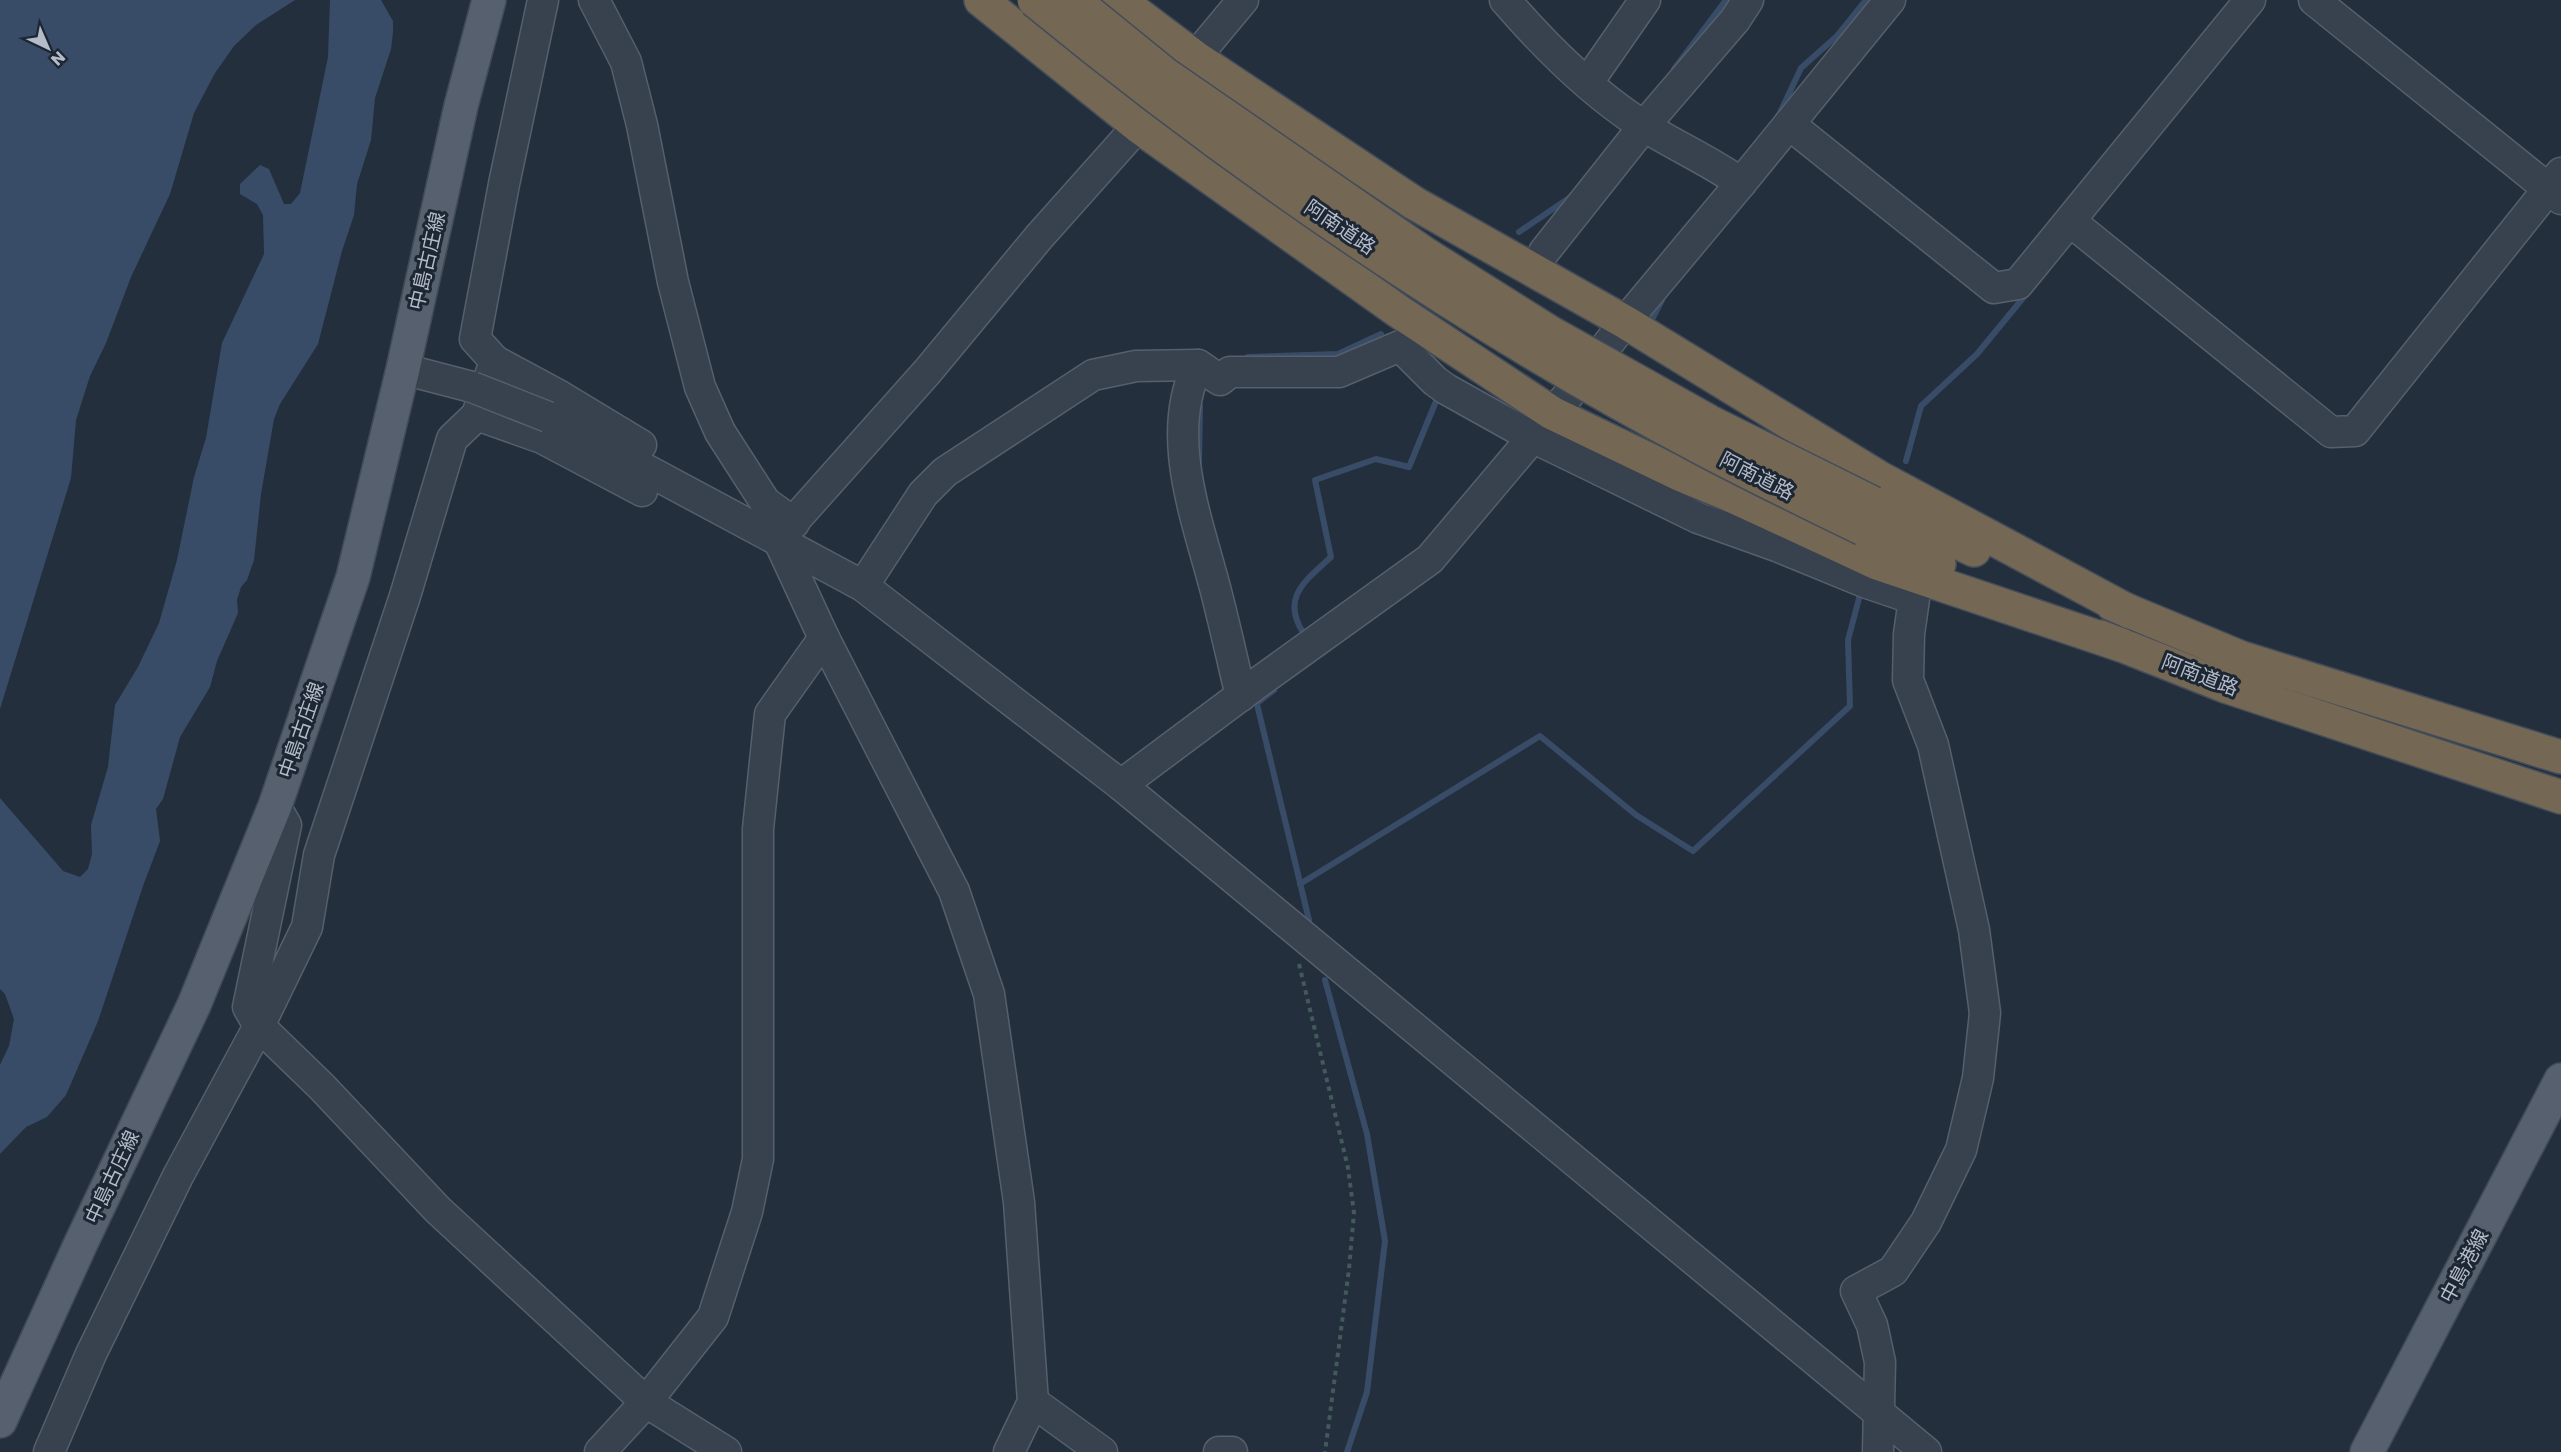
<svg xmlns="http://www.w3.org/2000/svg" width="2561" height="1452" font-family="Poppins,'Noto Sans JP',sans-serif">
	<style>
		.water { fill: #394c67 }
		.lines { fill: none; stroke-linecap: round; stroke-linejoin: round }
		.stream { stroke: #394c67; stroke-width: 6 }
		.minor-casing { stroke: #565f6c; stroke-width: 33 }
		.major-casing { stroke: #414a57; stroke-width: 36 }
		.highway-casing { stroke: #434c59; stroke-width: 36 }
		.path { stroke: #44595c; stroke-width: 4; stroke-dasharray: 4.5 4.5; stroke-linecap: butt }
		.minor { stroke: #38414e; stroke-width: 30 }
		.major { stroke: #56606e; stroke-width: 33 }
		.highway { stroke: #746855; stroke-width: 33 }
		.minor-bridge-casing { stroke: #565f6c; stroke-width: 33; stroke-linecap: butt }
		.highway-bridge-casing { stroke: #434c59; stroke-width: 36; stroke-linecap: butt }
		.minor-bridge { stroke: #38414e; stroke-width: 30 }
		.highway-bridge { stroke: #746855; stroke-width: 33 }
		.labels { text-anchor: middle; stroke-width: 6; stroke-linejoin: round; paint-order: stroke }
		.street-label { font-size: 20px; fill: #b4bcc9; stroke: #1d2633 }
	</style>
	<rect width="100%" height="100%" fill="#242f3e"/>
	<!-- water -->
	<g class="water">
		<path d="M 0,0 L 295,0 L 256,25 L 234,46 L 215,73 L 194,113 L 170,194 L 131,277 L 106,343 L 90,376 L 76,420 L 71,478 L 0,709 Z"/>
		<path d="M 330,0 L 381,0 L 393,21 L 393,32 L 391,49 L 375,98 L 371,140 L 357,184 L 354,215 L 342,251 L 318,344 L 280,404 L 274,419 L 261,494 L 254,560 L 247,580 L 241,587 L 237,600 L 238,613 L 217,661 L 210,687 L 180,737 L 163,799 L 156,809 L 160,841 L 143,886 L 98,1021 L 66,1095 L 47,1117 L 26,1127 L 0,1154 L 0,1065 L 9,1046 L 14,1019 L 5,994 L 0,989 L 0,798 L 63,871 L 80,877 L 88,869 L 92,854 L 91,825 L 108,767 L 115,705 L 138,667 L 159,623 L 177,560 L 194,477 L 206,438 L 222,343 L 264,254 L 263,215 L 257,204 L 240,194 L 240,184 L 260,165 L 269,169 L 284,204 L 291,204 L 300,193 L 328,57 Z"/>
	</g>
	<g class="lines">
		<!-- stream -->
		<g class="stream">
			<path d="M 1674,69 L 1726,0"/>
			<path d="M 1779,115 L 1801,68 L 1837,36 L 1866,0"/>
			<path d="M 1519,232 L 1572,196"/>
			<path d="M 1649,325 L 1662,300"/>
			<path d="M 1248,357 L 1338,354 L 1381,334"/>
			<path d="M 1906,461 L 1921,406 L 1977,354 L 2028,292"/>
			<path d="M 1199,462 L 1200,406"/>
			<path d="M 1304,634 C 1280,598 1305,581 1331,557 L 1315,480 L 1376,459 L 1409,467 L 1439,394"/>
			<path d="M 1255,696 L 1309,920"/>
			<path d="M 1257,703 L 1274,690"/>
			<path d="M 1300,884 L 1540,736 L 1636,815 L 1693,851 L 1850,706 L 1848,640 L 1861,591"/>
			<path d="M 1325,980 L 1367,1134 L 1385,1241 L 1367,1392 L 1347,1452"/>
		</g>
		<!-- minor casing -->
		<g class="minor-casing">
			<g id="minor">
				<path d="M 594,0 L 626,62 L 642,125 L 673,282 L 700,387 L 720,432 L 765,502 L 794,523"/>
				<path d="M 1505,0 C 1543,44 1590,91 1639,123 C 1673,145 1709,160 1741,183"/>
				<path d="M 2314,0 L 2561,199"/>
				<path d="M 1588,82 L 1645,0"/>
				<path d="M 1789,124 L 1994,288 L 2018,284 L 2250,0"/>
				<path d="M 2070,221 L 2331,432 L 2355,431 L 2561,173"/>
				<path d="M 1544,252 L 1644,126 L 1735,20 L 1748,0"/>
				<path d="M 495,361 L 560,396 L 641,445"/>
				<path d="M 403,369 L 472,387"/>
				<path d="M 477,415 L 542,438 L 642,491"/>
				<path d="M 548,417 L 863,586 L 1121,785 L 1926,1452"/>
				<path d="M 1612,442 L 1602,471 L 1698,518 L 1779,547 L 1867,583 L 1914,599 L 1909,634 L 1908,680 L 1933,745 L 1974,930 L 1985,1013 L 1978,1078 L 1961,1150 L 1926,1222 L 1893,1271 L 1856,1291 L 1872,1325 L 1880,1362 L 1878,1452"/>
				<path d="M 863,586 L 923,494 L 945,472 L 1093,375 L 1136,366 L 1198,365"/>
				<path d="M 1241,696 C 1232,659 1224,621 1214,584 C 1196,516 1164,433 1198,365 L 1220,380 L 1230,372 L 1339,372 L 1400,346 L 1435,381 L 1446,389 L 1532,437 L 1602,471"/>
				<path d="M 1121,785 L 1259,682 L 1430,559 L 1570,393 L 1625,322 L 1741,183 L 1890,0"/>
				<path d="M 275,806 L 286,825 L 248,1007 L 259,1026 L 322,1087 L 438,1210 L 646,1402 L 726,1452"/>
				<path d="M 1033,1402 L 1102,1452"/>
				<path d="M 49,1452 L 91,1354 L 178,1176 L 259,1026 L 307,927 L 319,855 L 405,596 L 452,439 L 477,415 L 495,361 L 475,339 L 504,184 L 543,0"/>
				<path d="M 600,1452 L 646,1402 L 713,1317 L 747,1212 L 758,1159 L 758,829 L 770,714 L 824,638"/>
				<path d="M 1009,1452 L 1033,1402 L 1019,1202 L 989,994 L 954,891 L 824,638 L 778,539 L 927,372 L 1039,237 L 1138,126 L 1243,0"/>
				<path d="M 1219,1452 L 1232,1452"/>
			</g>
		</g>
		<!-- major casing -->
		<g class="major-casing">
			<g id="major">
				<path d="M 0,1421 L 81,1243 L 194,1005 L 275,806 L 353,577 L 403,369 L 461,106 L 489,0"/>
				<path d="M 2367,1452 L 2561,1080"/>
			</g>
		</g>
		<!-- highway casing -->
		<g class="highway-casing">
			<g id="highway">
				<path d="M 981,0 L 1138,126 L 1398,311 L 1552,413 L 1679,474 L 1728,494 L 1877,563 L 2121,645"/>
				<path d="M 1119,0 L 1196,58 L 1414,203 L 1625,322 L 1880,478 L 2130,612"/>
				<path d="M 1873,503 L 1974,550"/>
				<path d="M 1863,529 L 1939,564"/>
				<path d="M 2112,604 L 2242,658 L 2561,757"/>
				<path d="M 2101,637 L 2225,686 L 2561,797"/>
			</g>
		</g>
		<!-- path -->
		<path class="path" d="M 1299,964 L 1348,1168 L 1354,1213 L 1349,1269 L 1325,1452"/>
		<!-- minor -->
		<use href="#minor" class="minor"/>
		<!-- major -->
		<use href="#major" class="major"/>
		<!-- highway -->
		<use href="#highway" class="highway"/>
		<!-- minor-bridge casing -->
		<g class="minor-bridge-casing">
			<path id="minor-bridge" d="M 472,387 L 548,417"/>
		</g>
		<!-- highway-bridge casing -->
		<g class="highway-bridge-casing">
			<g id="highway-bridge">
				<path d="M 1034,0 C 1241,170 1466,323 1703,449 C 1756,477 1810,503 1863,529"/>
				<path d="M 1074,0 L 1165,74 L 1427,255 L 1551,333 L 1710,422 L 1873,503"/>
			</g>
		</g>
		<!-- minor-bridge -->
		<use href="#minor-bridge" class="minor-bridge"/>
		<!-- highway-bridge -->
		<use href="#highway-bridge" class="highway-bridge"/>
	</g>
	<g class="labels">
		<!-- street labels -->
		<g class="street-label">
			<text transform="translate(1340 227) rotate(34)" y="7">阿南道路</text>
			<text transform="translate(427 261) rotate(-77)" y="7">中島古庄線</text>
			<text transform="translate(1757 476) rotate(27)" y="7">阿南道路</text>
			<text transform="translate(2200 675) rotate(21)" y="7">阿南道路</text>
			<text transform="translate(301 730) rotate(-71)" y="7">中島古庄線</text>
			<text transform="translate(112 1177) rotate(-65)" y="7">中島古庄線</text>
			<text transform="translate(2464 1266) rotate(-62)" y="7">中島港線</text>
		</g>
	</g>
	<!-- north arrow -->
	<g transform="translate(48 48) rotate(136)" stroke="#1d2633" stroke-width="4.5" paint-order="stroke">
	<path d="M0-4.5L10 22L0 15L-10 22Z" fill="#b4bcc9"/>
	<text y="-9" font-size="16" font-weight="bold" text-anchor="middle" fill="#b4bcc9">N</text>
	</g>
</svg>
